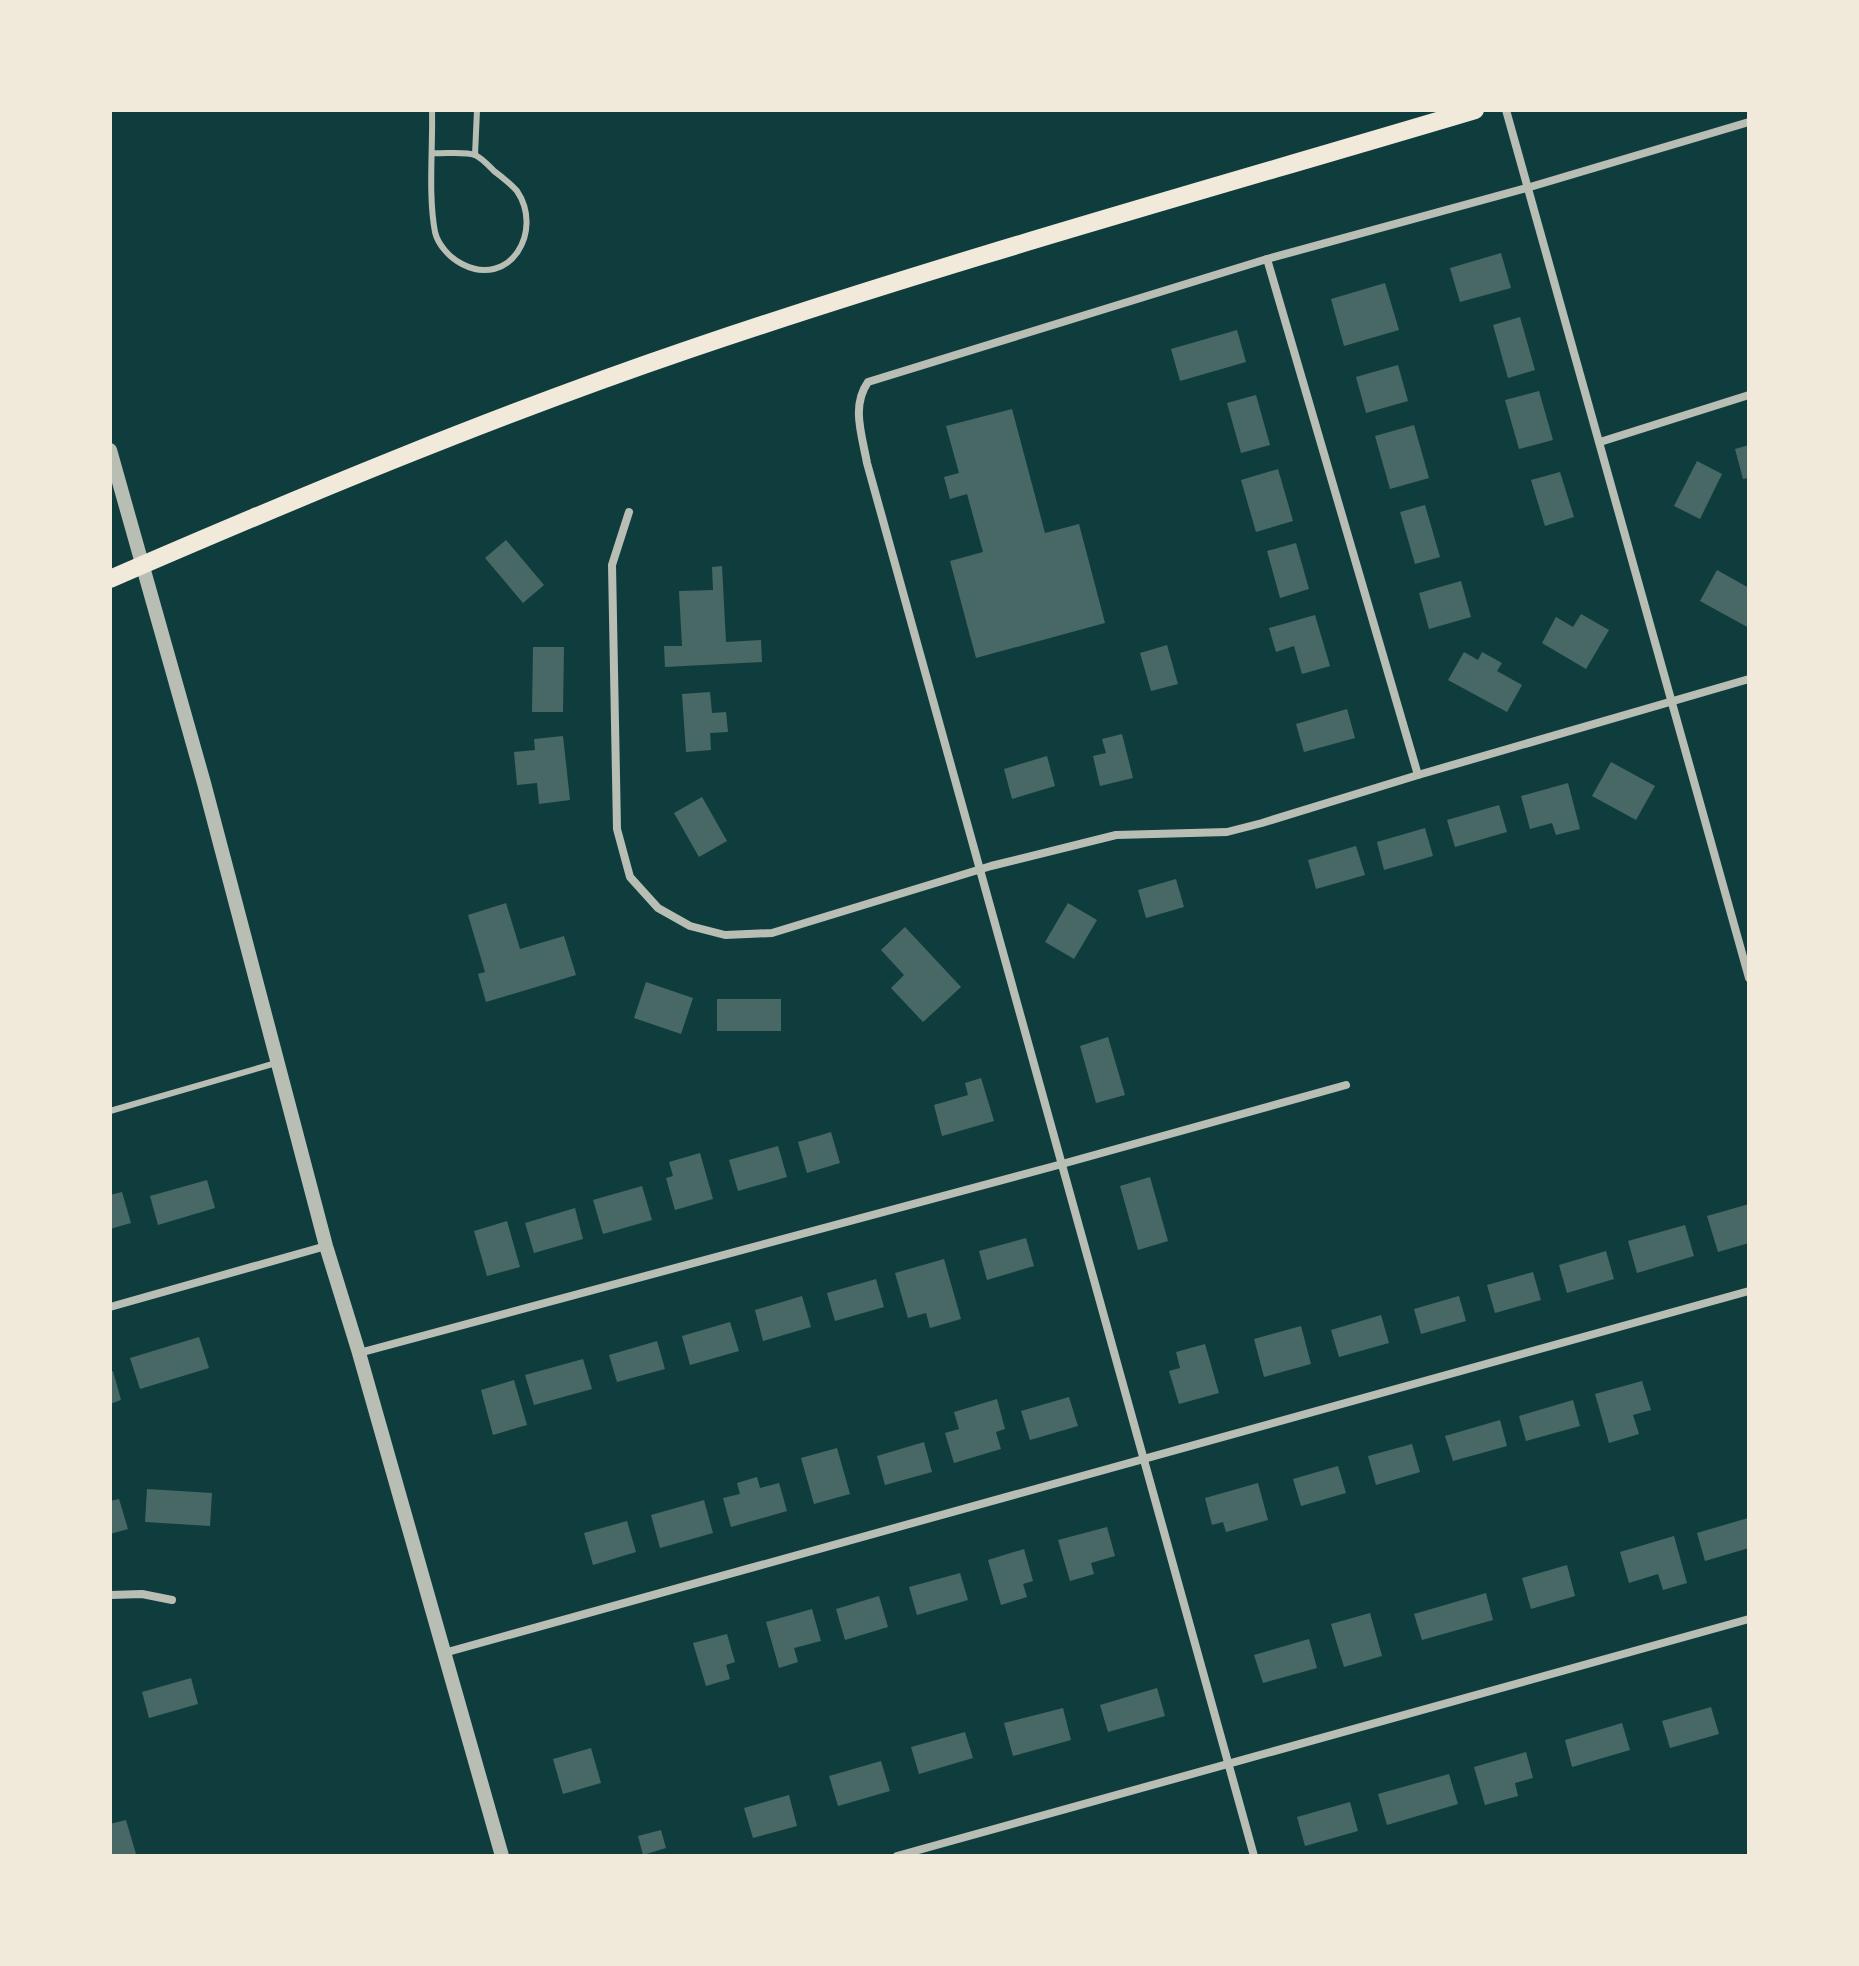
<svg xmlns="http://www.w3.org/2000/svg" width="1859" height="1966" font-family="'PT Sans',sans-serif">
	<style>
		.building { fill: #486865 }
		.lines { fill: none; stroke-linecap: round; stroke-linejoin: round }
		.service { stroke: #b8beb3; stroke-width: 6 }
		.minor { stroke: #b8beb3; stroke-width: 8 }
		.tertiary { stroke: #b8beb3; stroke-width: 14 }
		.primary { stroke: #f1e9da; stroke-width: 18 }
	</style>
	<rect width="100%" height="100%" fill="#0f3d3e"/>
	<!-- building -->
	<g class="building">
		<path d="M 1501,253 L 1511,288 L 1460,302 L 1450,268 Z"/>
		<path d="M 1385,283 L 1399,330 L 1344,346 L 1331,299 Z"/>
		<path d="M 1520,317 L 1535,370 L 1508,378 L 1493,325 Z"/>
		<path d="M 1237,330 L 1246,362 L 1180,381 L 1171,349 Z"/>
		<path d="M 1398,365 L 1408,401 L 1366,413 L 1356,377 Z"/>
		<path d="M 1539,391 L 1553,440 L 1519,449 L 1505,400 Z"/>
		<path d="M 1256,395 L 1270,445 L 1241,453 L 1227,403 Z"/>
		<path d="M 1012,409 L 1045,533 L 1079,524 L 1105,623 L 976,658 L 950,561 L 983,552 L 967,494 L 950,499 L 944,477 L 959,473 L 946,426 Z"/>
		<path d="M 1414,425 L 1429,478 L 1390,489 L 1375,436 Z"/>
		<path d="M 1749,445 L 1749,478 L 1743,479 L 1735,449 Z"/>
		<path d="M 1697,461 L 1722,474 L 1700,519 L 1674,506 Z"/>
		<path d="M 1278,469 L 1293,521 L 1256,532 L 1241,480 Z"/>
		<path d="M 1560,472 L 1574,517 L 1545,526 L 1531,480 Z"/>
		<path d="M 1425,505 L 1440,557 L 1415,564 L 1400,512 Z"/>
		<path d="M 506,540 L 544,585 L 523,603 L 485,558 Z"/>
		<path d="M 1296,543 L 1309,589 L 1280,598 L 1267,551 Z"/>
		<path d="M 722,566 L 726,642 L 761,640 L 762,662 L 665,667 L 664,646 L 682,646 L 679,591 L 713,590 L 712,567 Z"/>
		<path d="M 1717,570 L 1749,588 L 1749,628 L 1700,601 Z"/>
		<path d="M 1461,581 L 1471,617 L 1429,629 L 1419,593 Z"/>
		<path d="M 1581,614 L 1609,630 L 1586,669 L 1542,643 L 1556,617 L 1573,627 Z"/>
		<path d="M 1315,615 L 1330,666 L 1302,674 L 1294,646 L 1276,652 L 1269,628 Z"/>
		<path d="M 1167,645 L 1178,684 L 1151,691 L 1140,653 Z"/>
		<path d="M 533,647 L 564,647 L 563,712 L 532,712 Z"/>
		<path d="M 1464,652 L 1478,660 L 1482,652 L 1502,663 L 1497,671 L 1522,685 L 1507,712 L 1448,680 Z"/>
		<path d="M 710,692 L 712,713 L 726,712 L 728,732 L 710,733 L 711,750 L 686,752 L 682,694 Z"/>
		<path d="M 1347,709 L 1355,738 L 1304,752 L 1296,724 Z"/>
		<path d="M 1122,734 L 1133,778 L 1100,786 L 1093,756 L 1106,753 L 1102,739 Z"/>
		<path d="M 563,736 L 570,800 L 539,804 L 537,783 L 517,785 L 514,752 L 535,750 L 534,739 Z"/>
		<path d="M 1047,756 L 1055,786 L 1012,799 L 1004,769 Z"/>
		<path d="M 1611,762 L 1655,786 L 1636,820 L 1592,796 Z"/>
		<path d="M 1568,783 L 1580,829 L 1556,835 L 1552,823 L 1530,829 L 1521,796 Z"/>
		<path d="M 702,797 L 727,841 L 699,857 L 674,813 Z"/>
		<path d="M 1499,805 L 1507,832 L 1455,847 L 1447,820 Z"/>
		<path d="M 1425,828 L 1433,856 L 1384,870 L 1377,842 Z"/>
		<path d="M 1356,846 L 1365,875 L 1316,889 L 1308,860 Z"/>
		<path d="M 1176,879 L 1184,907 L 1146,918 L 1138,890 Z"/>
		<path d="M 506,903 L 520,949 L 564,936 L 576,975 L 486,1002 L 478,974 L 485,972 L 468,915 Z"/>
		<path d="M 1068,903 L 1097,920 L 1074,959 L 1045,942 Z"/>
		<path d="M 905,927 L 961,987 L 923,1022 L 891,988 L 904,975 L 881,950 Z"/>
		<path d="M 646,982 L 693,998 L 681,1034 L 634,1018 Z"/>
		<rect x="717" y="999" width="64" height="32"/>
		<path d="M 1108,1037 L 1125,1095 L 1096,1103 L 1080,1046 Z"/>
		<path d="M 981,1078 L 994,1121 L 942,1136 L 934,1105 L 968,1095 L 965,1083 Z"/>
		<path d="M 831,1132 L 840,1163 L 807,1173 L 798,1142 Z"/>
		<path d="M 778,1146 L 787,1177 L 738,1191 L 729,1160 Z"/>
		<path d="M 700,1153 L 713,1199 L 675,1210 L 666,1178 L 673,1176 L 669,1162 Z"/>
		<path d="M 1150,1177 L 1168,1241 L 1138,1250 L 1120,1186 Z"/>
		<path d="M 207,1180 L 215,1208 L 158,1225 L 150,1196 Z"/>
		<path d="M 642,1186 L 652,1220 L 603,1234 L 593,1200 Z"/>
		<path d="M 122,1192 L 131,1223 L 110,1229 L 110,1195 Z"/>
		<path d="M 1749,1204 L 1749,1243 L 1718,1252 L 1707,1216 Z"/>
		<path d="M 575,1208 L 583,1239 L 534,1253 L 525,1223 Z"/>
		<path d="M 507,1221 L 520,1267 L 487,1276 L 474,1231 Z"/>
		<path d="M 1685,1225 L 1694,1256 L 1637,1273 L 1628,1241 Z"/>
		<path d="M 1026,1238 L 1034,1266 L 987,1280 L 979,1251 Z"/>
		<path d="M 1606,1251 L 1614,1279 L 1567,1293 L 1559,1265 Z"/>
		<path d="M 944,1259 L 961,1319 L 930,1328 L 926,1313 L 908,1318 L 895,1273 Z"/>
		<path d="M 1533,1272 L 1541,1300 L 1495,1313 L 1487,1285 Z"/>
		<path d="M 876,1279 L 884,1307 L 835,1321 L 827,1293 Z"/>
		<path d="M 802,1296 L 811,1327 L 763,1341 L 755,1310 Z"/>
		<path d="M 1459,1296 L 1466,1321 L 1421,1334 L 1414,1309 Z"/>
		<path d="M 1381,1315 L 1389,1343 L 1339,1357 L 1331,1330 Z"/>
		<path d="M 730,1322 L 739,1351 L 690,1365 L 682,1336 Z"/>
		<path d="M 1301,1326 L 1311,1364 L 1264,1377 L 1254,1339 Z"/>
		<path d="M 199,1337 L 209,1368 L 140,1389 L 130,1358 Z"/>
		<path d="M 657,1341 L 665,1369 L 617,1382 L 609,1355 Z"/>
		<path d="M 1205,1344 L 1219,1393 L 1179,1404 L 1169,1371 L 1180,1368 L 1176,1352 Z"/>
		<path d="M 583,1359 L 592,1389 L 534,1405 L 525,1375 Z"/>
		<path d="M 113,1371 L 121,1400 L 110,1404 L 110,1372 Z"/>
		<path d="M 514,1380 L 527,1425 L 493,1435 L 481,1390 Z"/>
		<path d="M 1642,1381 L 1651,1410 L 1633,1415 L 1639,1434 L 1609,1443 L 1595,1394 Z"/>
		<path d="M 1069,1397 L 1078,1426 L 1030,1440 L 1021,1411 Z"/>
		<path d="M 997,1399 L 1005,1429 L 996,1432 L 1001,1449 L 954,1463 L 945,1433 L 959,1429 L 954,1412 Z"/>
		<path d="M 1573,1400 L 1580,1426 L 1526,1441 L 1519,1416 Z"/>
		<path d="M 1500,1420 L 1507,1446 L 1453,1461 L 1445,1436 Z"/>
		<path d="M 924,1442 L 932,1472 L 885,1485 L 877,1456 Z"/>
		<path d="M 1412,1444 L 1420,1472 L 1376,1485 L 1368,1456 Z"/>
		<path d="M 837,1448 L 850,1494 L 814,1504 L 801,1458 Z"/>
		<path d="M 1338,1466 L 1346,1493 L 1301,1506 L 1293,1479 Z"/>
		<path d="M 757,1477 L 760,1488 L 779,1483 L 787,1511 L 731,1527 L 723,1498 L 740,1494 L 737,1483 Z"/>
		<path d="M 1258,1483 L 1268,1520 L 1226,1532 L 1223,1522 L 1212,1525 L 1205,1498 Z"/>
		<path d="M 147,1489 L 212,1493 L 210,1526 L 145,1522 Z"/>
		<path d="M 119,1499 L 128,1529 L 110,1534 L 110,1501 Z"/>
		<path d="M 704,1500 L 713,1533 L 660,1548 L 651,1515 Z"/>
		<path d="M 1748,1518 L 1749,1548 L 1705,1561 L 1697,1533 Z"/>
		<path d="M 627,1521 L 636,1552 L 593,1565 L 584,1533 Z"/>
		<path d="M 1107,1527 L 1115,1556 L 1091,1563 L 1094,1574 L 1070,1581 L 1058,1540 Z"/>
		<path d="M 1674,1536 L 1687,1583 L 1663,1590 L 1658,1574 L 1629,1583 L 1620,1552 Z"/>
		<path d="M 1024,1549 L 1033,1581 L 1023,1584 L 1027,1597 L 1001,1605 L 988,1560 Z"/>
		<path d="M 1567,1565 L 1575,1596 L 1531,1609 L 1522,1578 Z"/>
		<path d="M 960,1573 L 968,1600 L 917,1615 L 909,1587 Z"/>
		<path d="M 1486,1593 L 1493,1620 L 1422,1640 L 1414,1614 Z"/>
		<path d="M 879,1596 L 888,1627 L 845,1640 L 836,1609 Z"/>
		<path d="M 812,1609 L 821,1641 L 794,1648 L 798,1662 L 779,1668 L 766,1622 Z"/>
		<path d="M 1370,1613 L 1382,1656 L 1344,1667 L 1331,1624 Z"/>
		<path d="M 727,1634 L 735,1662 L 726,1665 L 730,1679 L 706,1686 L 693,1643 Z"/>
		<path d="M 1309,1639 L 1317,1668 L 1263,1683 L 1254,1655 Z"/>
		<path d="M 191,1678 L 198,1704 L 149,1718 L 142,1692 Z"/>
		<path d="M 1157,1688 L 1165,1716 L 1108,1732 L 1100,1705 Z"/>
		<path d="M 1711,1707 L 1719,1734 L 1670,1748 L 1662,1721 Z"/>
		<path d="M 1063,1708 L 1071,1740 L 1013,1756 L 1004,1723 Z"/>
		<path d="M 1622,1723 L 1630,1750 L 1572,1767 L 1565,1740 Z"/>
		<path d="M 965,1732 L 973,1758 L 919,1774 L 911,1747 Z"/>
		<path d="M 591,1748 L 601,1783 L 563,1794 L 553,1759 Z"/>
		<path d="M 1526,1752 L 1533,1778 L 1515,1783 L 1518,1796 L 1485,1805 L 1474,1767 Z"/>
		<path d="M 881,1761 L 890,1791 L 838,1806 L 829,1776 Z"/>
		<path d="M 1449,1774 L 1458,1804 L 1387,1825 L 1378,1794 Z"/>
		<path d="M 789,1795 L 797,1826 L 753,1838 L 744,1808 Z"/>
		<path d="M 1350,1802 L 1358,1831 L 1305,1846 L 1297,1817 Z"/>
		<path d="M 126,1820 L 136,1854 L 110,1856 L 110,1824 Z"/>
		<path d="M 661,1830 L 666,1848 L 643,1855 L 638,1836 Z"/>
	</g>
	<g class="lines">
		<!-- service -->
		<g class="service">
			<path d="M 432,110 C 433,148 428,195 435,232 C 438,245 450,258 462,264 C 510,289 544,231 517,191 C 511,184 502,177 494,171 C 489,166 482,158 475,155 C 464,151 445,154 433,153"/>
			<path d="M 475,155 L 477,110"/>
			<path d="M 110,1111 L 276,1063"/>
		</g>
		<!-- minor -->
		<g class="minor">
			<path d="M 1506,110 L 1749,978"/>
			<path d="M 1267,259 L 1418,775"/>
			<path d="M 1600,442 L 1749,395"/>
			<path d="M 629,512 L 612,565 L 617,829 L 630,877 L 658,908 L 690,926 L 725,935 L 772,933 L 991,866 L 1116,835 L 1227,832 L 1262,823 L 1418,775 L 1749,679"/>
			<path d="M 110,1307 L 326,1246"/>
			<path d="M 359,1353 L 1062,1164 L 1346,1085"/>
			<path d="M 110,1595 L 142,1594 L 172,1600"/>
			<path d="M 444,1653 L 1749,1291"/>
			<path d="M 897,1856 L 1749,1619"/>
			<path d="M 1254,1856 L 867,463 C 862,435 851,406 868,382 L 1267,259 L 1530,187 L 1749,122"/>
		</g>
		<!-- tertiary -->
		<path class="tertiary" d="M 110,450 L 204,783 L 326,1246 L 359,1353 L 502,1856"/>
		<!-- primary -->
		<path class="primary" d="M 110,579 C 299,497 496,415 690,349 C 949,261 1213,188 1475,110"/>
	</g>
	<!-- border -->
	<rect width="1859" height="1966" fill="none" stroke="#f1e9da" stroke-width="224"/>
</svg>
